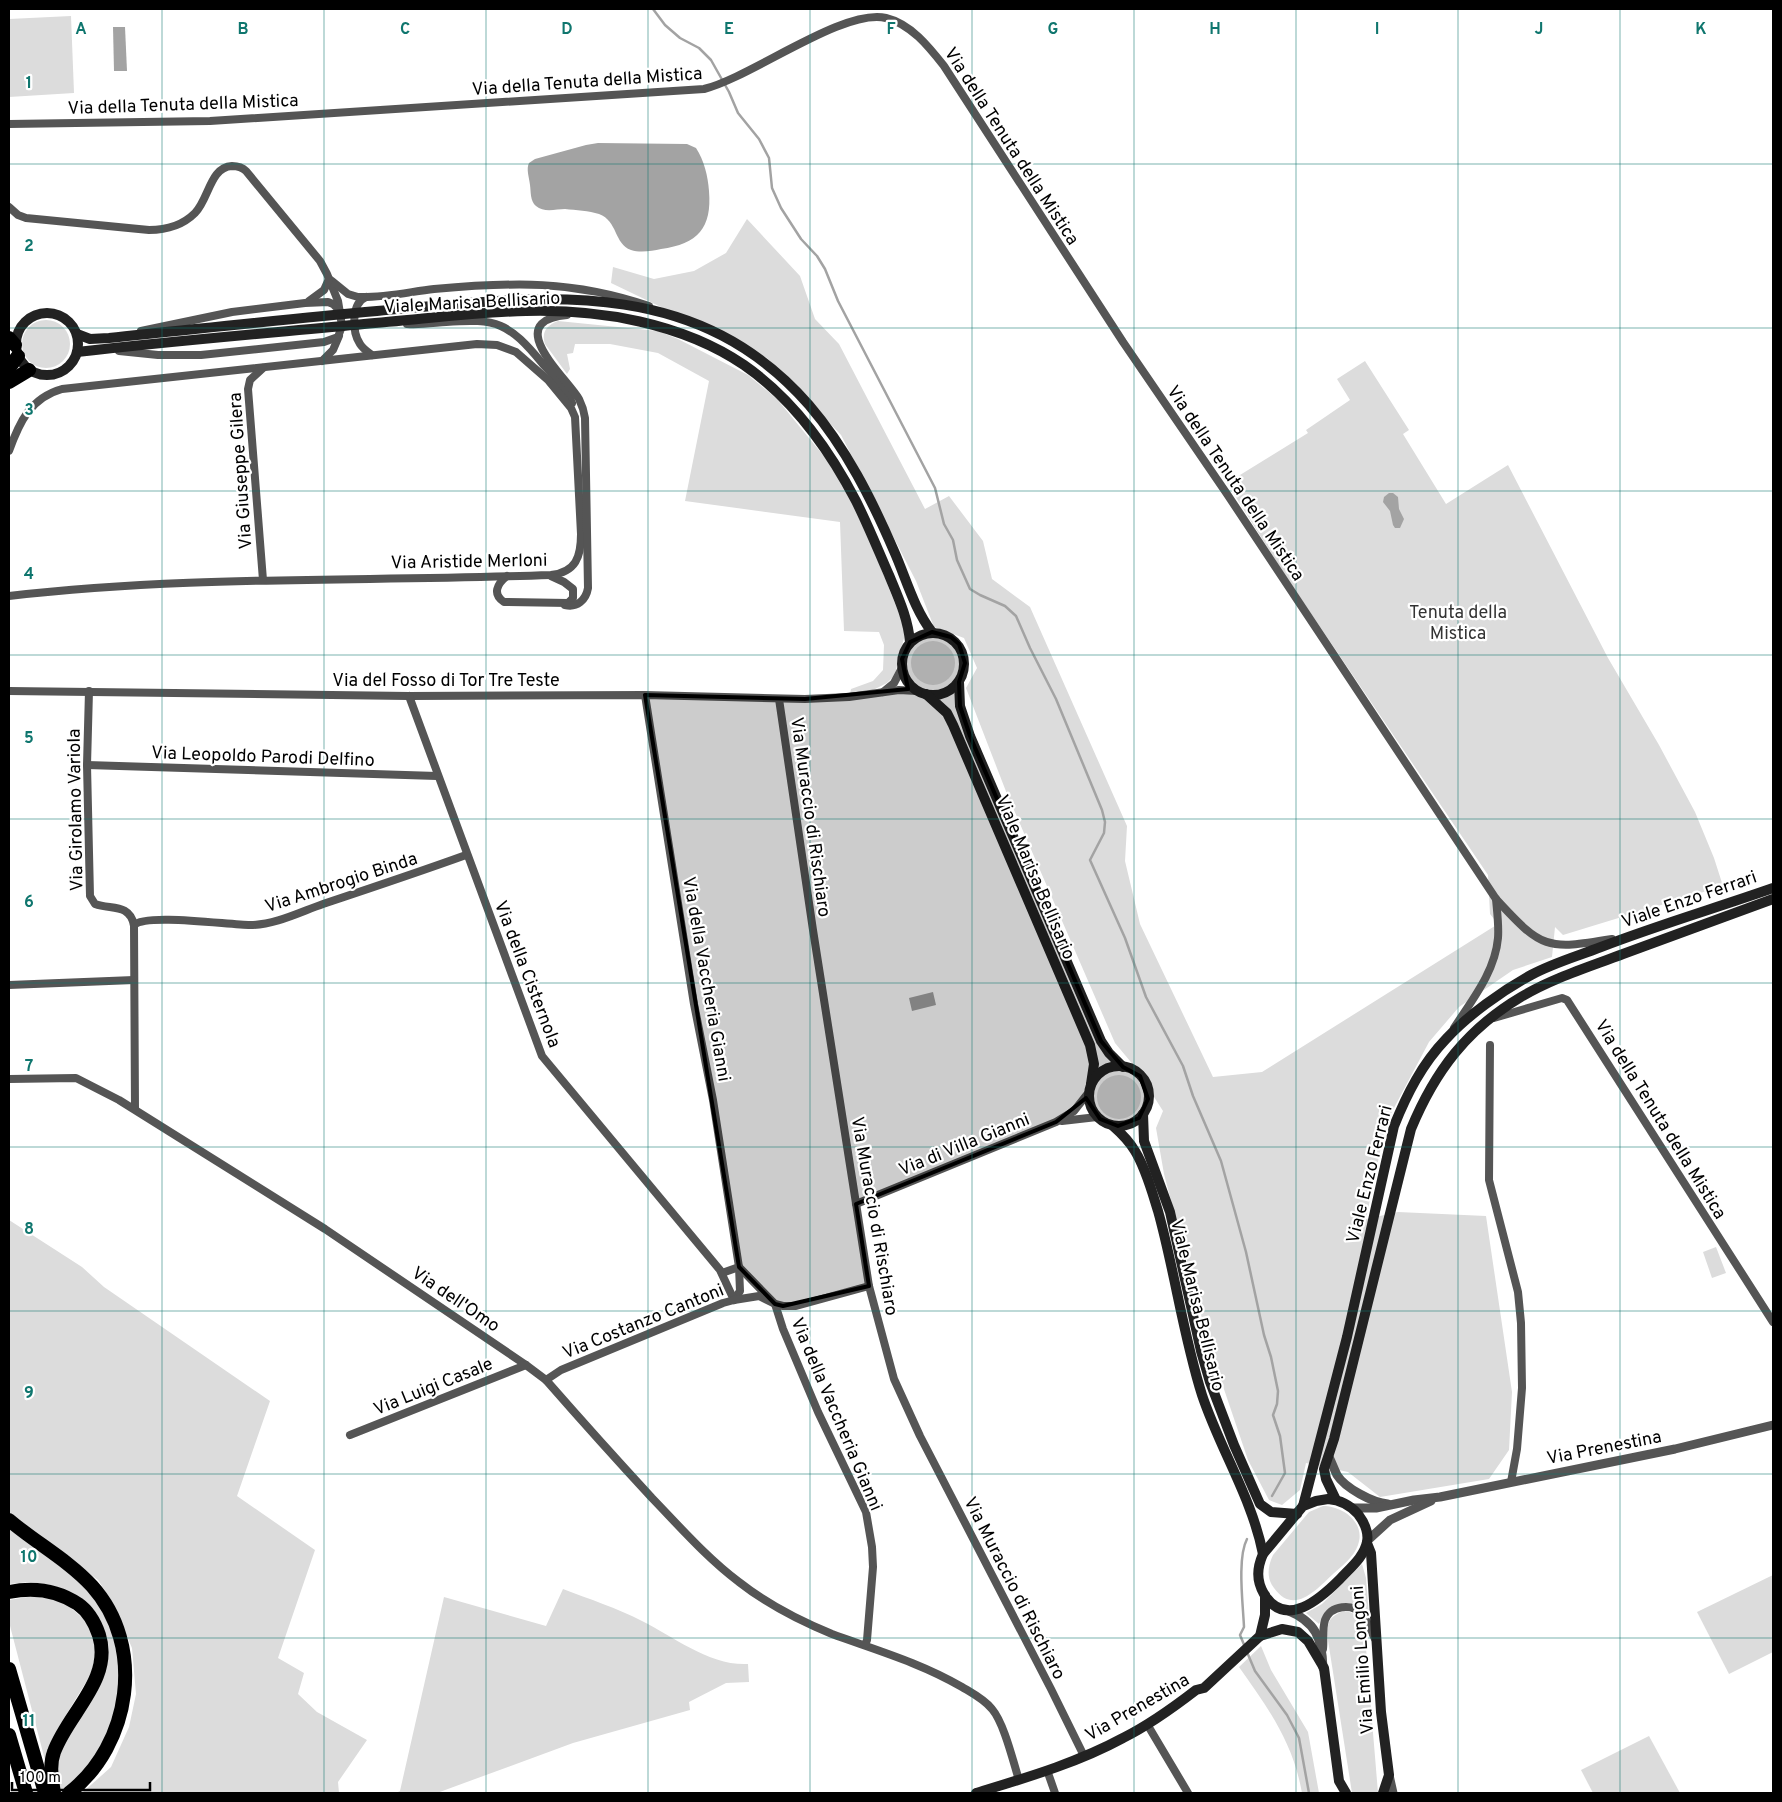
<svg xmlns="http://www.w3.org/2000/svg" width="1782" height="1802" font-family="Overpass,sans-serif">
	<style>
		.green { fill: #dcdcdc }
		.water { fill: #a3a3a3 }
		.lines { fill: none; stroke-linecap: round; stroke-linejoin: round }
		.stream { stroke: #a3a3a3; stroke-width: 2.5 }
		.minor { stroke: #555; stroke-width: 8 }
		.tertiary { stroke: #555; stroke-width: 9 }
		.secondary { stroke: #222; stroke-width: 10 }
		.motorway { stroke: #000; stroke-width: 14 }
		.marked { fill: #000; fill-opacity: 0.2; stroke: #000; stroke-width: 4; stroke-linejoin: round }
		.grid { fill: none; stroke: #0f766e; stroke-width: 1; stroke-opacity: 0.55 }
		.labels { text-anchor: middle; stroke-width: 4.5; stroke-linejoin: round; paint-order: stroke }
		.street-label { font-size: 18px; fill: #000; stroke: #fff }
		.park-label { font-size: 18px; fill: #333; stroke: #fff }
		.grid-label { font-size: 16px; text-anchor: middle; font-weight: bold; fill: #0f766e; stroke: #fff; stroke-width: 4.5; stroke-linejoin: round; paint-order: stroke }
	</style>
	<rect width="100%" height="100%" fill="#fff"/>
	<!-- green -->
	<g class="green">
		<path d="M 71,16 L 74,93 L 9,97 L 9,19 Z"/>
		<path d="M 747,219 L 800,276 L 815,319 L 839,344 L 925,509 L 949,496 L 983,541 L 992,579 L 1030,607 L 1127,826 L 1125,861 L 1140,924 L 1213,1077 L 1262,1072 L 1498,924 L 1490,914 L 1488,875 L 1283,572 L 1227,483 L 1308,433 L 1306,430 L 1350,400 L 1337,379 L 1365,361 L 1409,430 L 1403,434 L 1446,504 L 1508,465 L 1608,658 L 1659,745 L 1695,812 L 1714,858 L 1723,886 L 1563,935 L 1555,927 L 1552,957 L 1513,970 L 1459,1007 L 1429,1042 L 1386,1123 L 1366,1219 L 1398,1212 L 1486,1216 L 1512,1392 L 1509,1450 L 1489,1479 L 1380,1497 L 1348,1472 L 1306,1463 L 1300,1490 L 1282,1505 L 1269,1500 L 1248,1460 L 1209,1345 L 1164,1174 L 1156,1128 L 1163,1111 L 1135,1067 L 1115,1043 L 1007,794 L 966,688 L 977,668 L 964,638 L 934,627 L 916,581 L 841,435 L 767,358 L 611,283 L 613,267 L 654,279 L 694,271 L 726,253 Z"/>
		<circle cx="46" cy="344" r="24"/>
		<path d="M 558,321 L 658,331 L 678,339 L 748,375 L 777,399 L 827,460 L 847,492 L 870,541 L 906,631 L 898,660 L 896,671 L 892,678 L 887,683 L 873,690 L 850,694 L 851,689 L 873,681 L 883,670 L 884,645 L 879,632 L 844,631 L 840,522 L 685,501 L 709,381 L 658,353 L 610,344 L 575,344 L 573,353 L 567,354 L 570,369 L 567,374 L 545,344 C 541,332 547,325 558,321 Z"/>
		<circle cx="933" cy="663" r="22"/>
		<circle cx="1119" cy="1097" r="22"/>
		<path d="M 9,1220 L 82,1267 L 104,1287 L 270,1401 L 237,1496 L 315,1550 L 278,1658 L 304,1673 L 298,1694 L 317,1712 L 367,1740 L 338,1782 L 339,1793 L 82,1793 L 111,1767 L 129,1727 L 136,1694 L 132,1648 L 111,1600 L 98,1580 L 9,1514 Z"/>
		<path d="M 1716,1247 L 1726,1273 L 1712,1278 L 1703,1252 Z"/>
		<path d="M 1323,1506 C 1343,1506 1366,1523 1358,1545 C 1354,1557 1342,1566 1333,1574 C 1317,1589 1294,1616 1274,1588 C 1266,1578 1268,1566 1273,1555 L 1309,1512 Z"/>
		<path d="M 9,1527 L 85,1585 L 101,1608 L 112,1631 L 121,1678 L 112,1724 L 99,1751 L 74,1782 L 59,1793 L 56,1777 L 58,1759 L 105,1639 L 51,1585 L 30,1582 L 9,1584 Z"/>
		<path d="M 1362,1564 L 1366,1578 L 1369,1616 C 1354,1594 1328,1602 1319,1624 L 1306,1613 L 1322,1604 Z"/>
		<path d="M 1773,1575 L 1773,1652 L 1729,1674 L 1697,1612 Z"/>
		<path d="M 563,1589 C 589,1599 617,1608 642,1621 C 674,1637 710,1666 748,1664 L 749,1682 L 726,1683 L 689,1702 L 690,1710 L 573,1743 L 437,1793 L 396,1793 L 400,1791 L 444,1597 L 546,1626 Z"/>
		<path d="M 34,1596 L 63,1601 L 85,1620 L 92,1631 L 97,1647 L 91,1674 L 58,1728 L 47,1768 L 9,1622 L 9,1600 Z"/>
		<path d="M 1343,1611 C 1353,1612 1359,1615 1364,1624 L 1378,1793 L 1352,1793 L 1327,1634 C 1327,1621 1331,1616 1343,1611 Z"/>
		<path d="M 1261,1646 L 1271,1670 L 1308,1732 L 1319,1793 L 1302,1793 C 1293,1742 1268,1708 1239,1667 Z"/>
		<path d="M 1649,1736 L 1680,1793 L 1593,1793 L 1581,1770 Z"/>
	</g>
	<!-- water -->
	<g class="water">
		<path d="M 113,27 L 125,27 L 127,71 L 114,71 Z"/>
		<path d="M 598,143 L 687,144 L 696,148 C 704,160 708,176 709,191 C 712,228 698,244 661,249 C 652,251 640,253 631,250 C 614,244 618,221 599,214 C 589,211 576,210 565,209 C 556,209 544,213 536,206 C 530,201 531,192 530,185 C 529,177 526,169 529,163 L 535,159 L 586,145 Z"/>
		<path d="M 1389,493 L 1393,493 L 1398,497 L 1399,509 L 1404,519 L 1400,528 L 1395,528 L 1393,525 L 1390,511 L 1383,502 L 1384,497 Z"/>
		<path d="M 933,992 L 936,1005 L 912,1011 L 909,998 Z"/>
	</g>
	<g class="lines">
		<!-- stream -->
		<g class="stream">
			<path d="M 653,9 L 665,25 L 680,38 L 699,48 L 711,60 L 729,92 L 738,113 L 759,139 L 769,158 L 772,188 L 781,208 L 801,239 L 817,256 L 825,269 L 838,301 L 935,488 L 944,524 L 953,540 L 957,560 L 970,589 L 980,595 L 1005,606 L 1016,616 L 1030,648 L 1056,699 L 1102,810 L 1105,822 L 1104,833 L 1090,860 L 1125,938 L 1146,997 L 1183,1066 L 1193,1096 L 1221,1161 L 1246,1252 L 1264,1335 L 1271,1357 L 1278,1391 L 1277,1404 L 1273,1415 L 1280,1436 L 1285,1473 L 1272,1496"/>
			<path d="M 1245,1647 L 1240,1635 L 1244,1627 C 1243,1604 1237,1558 1247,1539"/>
			<path d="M 1247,1652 L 1255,1671 L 1287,1715 L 1299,1738 L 1309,1793"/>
		</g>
		<!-- minor -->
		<g class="minor">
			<path d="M 9,124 L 210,121 L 704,89 C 752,77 843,8 886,18 C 911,24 929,47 944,66 L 1123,342 L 1227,494 L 1496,899 C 1542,949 1546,950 1612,939"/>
			<path d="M 9,207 L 18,215 L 26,218 L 149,230 C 166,230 182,226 195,213 C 209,199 210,167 232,166 C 238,166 242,167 246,171 L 320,261 L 327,274 L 338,301 L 342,326 L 338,337 L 324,342 L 201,355 L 158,355 L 119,351"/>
			<path d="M 332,281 L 348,294 L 358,297 C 383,298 409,292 434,289 C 513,282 573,280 649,306"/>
			<path d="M 366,297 C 351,303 352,332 360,344 C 363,349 368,352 372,355"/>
			<path d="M 309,301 L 324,290 L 329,279"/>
			<path d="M 407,324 C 420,325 433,323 446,322 C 497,318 509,323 542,363 C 553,375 566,388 572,403"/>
			<path d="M 141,331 L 232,312 L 305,303 L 328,302 L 333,304 L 340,311"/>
			<path d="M 322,361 L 333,350 L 339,336"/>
			<path d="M 9,451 C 19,423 30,398 62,389 L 477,344 L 497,345 L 516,352 L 548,380 L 571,408 L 575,417 L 581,534 C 581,557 576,572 551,575 C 369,582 189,575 9,596"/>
			<path d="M 507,576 C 497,584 492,594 504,602 L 568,603 L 573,598 L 573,589 L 564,582 L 551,576"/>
			<path d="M 263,580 L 248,389 L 250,380 L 263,368"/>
			<path d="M 565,605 C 577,608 586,600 588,588 L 585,418 C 584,411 582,405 579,399 C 565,376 501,321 567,315"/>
			<path d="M 9,691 L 409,696 L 645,695 L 805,699 L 849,697 L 899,690 L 917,691"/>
			<path d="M 89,691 L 87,765 L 90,896 L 95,904 C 111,910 129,903 134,925 L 135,1109"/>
			<path d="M 883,692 L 894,683 L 902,668"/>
			<path d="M 645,695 L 694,1004 L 713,1100 L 739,1267 L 740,1291 L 734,1300"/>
			<path d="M 409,696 L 542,1056 L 720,1270 L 734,1300"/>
			<path d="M 779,699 L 813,930 L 869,1286 L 894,1379 L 920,1436 L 1051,1689 L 1084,1756"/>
			<path d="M 87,765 L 437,776"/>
			<path d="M 134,925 C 146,913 229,925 250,925 C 275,925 300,912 323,904 C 371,888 419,872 466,855"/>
			<path d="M 9,985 L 134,980"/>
			<path d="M 1494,1018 L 1562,998 L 1567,1000 L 1773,1322"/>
			<path d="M 1454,1028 C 1472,1000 1495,972 1498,938 C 1499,925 1497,911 1496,899"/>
			<path d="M 1490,1045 L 1489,1180 L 1518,1292 L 1521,1323 L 1522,1388 L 1517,1449 L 1511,1482"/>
			<path d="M 9,1079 L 76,1078 L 119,1100 L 325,1229 L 526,1365 L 546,1380 C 581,1420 616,1459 652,1498 C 680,1527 707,1558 739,1582 C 767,1604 800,1621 832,1634 C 876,1650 921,1663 962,1687 C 972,1693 984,1699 992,1709 C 1004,1723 1013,1761 1019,1780"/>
			<path d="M 1062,1121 L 1097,1117"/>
			<path d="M 856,1204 L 1056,1122 L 1074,1111 L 1089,1092"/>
			<path d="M 739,1267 L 775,1304 L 783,1329 L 818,1412 L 866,1512 L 872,1547 L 873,1567 L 867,1640 L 865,1645"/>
			<path d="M 722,1273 L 739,1267"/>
			<path d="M 546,1380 L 561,1370 L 723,1303 L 734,1300 L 759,1296 L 775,1304 L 783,1306 L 796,1306 L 869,1286"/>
			<path d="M 350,1435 L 526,1365"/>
			<path d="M 1323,1649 C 1324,1640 1322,1629 1325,1620 C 1331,1605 1352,1603 1362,1614 C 1368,1621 1371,1631 1375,1639"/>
			<path d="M 1147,1724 L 1188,1793"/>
			<path d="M 1047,1770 L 1055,1793"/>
		</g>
		<!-- tertiary -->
		<g class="tertiary">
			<path d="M 1329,1457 C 1332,1463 1334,1469 1337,1475 C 1345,1488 1373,1503 1388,1504"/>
			<path d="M 1352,1508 L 1376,1508 L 1414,1500 L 1440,1497 L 1675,1449 L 1773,1425"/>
			<path d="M 1367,1541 L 1390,1520 L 1431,1501"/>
			<path d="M 1287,1610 C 1316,1622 1322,1638 1323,1668"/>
			<path d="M 1389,1775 L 1393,1793"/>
		</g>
		<!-- secondary -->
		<g class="secondary">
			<circle cx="47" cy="344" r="31"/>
			<path d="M 77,334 L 90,339 L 109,338 C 198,329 287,319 377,311 C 535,297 692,271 809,405 C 846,448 872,500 894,551 C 906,578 914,609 932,632"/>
			<path d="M 77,352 C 172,341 269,333 364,324 C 418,320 472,312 526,311 C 600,309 682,323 744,365 C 793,399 829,449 856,501 C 868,525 878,550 889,575 C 898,597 908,618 910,642"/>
			<circle cx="933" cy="664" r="31"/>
			<path d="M 959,682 L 960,706 L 970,736 L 1101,1041 L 1109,1053 L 1123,1067"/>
			<path d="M 926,694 L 947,713 L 953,725 L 1090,1045 L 1094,1064 L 1091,1084"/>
			<circle cx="1119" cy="1096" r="30"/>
			<path d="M 1143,1114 L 1144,1141 L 1170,1212 L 1201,1351 L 1210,1382 L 1234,1445 L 1260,1504 L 1271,1512 L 1297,1514"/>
			<path d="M 1113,1126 C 1121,1133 1129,1141 1135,1151 C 1146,1169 1152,1192 1158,1211 C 1175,1272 1183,1335 1202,1395 C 1220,1449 1252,1498 1263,1554"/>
			<path d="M 1328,1499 C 1340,1500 1350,1505 1358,1514 C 1364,1522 1369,1532 1367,1542 C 1364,1557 1350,1568 1340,1579 C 1321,1598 1286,1630 1264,1594 C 1256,1580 1257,1568 1263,1554 L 1303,1506 L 1316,1501 Z"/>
			<path d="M 1336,1500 L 1326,1479 L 1324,1469 L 1334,1439 L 1411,1129 C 1435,1071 1467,1029 1521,997 C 1553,978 1589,967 1623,954 C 1673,936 1723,917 1773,899"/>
			<path d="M 1303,1506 L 1347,1337 L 1394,1126 C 1407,1094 1422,1064 1446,1039 C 1468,1015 1502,991 1531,975 C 1553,963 1578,956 1601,947 C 1658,925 1716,908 1773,888"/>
			<path d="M 1367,1543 L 1371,1553 L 1381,1712 L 1389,1775 L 1383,1793"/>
			<path d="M 1260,1636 L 1282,1629 L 1298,1632 L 1308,1641 L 1324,1668 L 1339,1781 L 1346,1793"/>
			<path d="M 976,1793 C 1025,1778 1077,1763 1123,1738 C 1149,1725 1174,1707 1196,1690 L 1204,1688 L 1260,1636 L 1265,1615 L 1265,1595"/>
		</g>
		<!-- motorway -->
		<g class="motorway">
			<path d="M 9,338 L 15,345"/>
			<path d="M 9,368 L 18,356"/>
			<path d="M 9,382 L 29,370"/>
			<path d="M 9,1520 C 36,1543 68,1560 92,1586 C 146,1646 131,1745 69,1793"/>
			<path d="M 9,1592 C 33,1587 57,1590 78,1604 C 88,1611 95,1623 99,1635 C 113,1680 68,1713 54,1752 C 49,1765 52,1780 54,1793"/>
			<path d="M 9,1669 L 45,1793"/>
			<path d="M 9,1735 L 26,1793"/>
		</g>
	</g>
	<!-- marked area -->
	<path class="marked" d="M 932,632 L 951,637 L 959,644 L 965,663 L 959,682 L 960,706 L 970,736 L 1101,1041 L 1123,1067 L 1140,1076 L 1148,1099 L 1139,1118 L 1118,1126 L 1100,1119 L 1086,1098 L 1056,1122 L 856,1204 L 869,1286 L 783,1306 L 775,1304 L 739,1267 L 645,695 L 805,699 L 908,689 L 902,659 L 910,642 Z"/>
	<!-- grid -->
	<path class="grid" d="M 162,9 L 162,1793M 324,9 L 324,1793M 486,9 L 486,1793M 648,9 L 648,1793M 810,9 L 810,1793M 972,9 L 972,1793M 1134,9 L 1134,1793M 1296,9 L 1296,1793M 1458,9 L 1458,1793M 1620,9 L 1620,1793M 9,164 L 1773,164M 9,328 L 1773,328M 9,491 L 1773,491M 9,655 L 1773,655M 9,819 L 1773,819M 9,983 L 1773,983M 9,1147 L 1773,1147M 9,1311 L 1773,1311M 9,1474 L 1773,1474M 9,1638 L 1773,1638"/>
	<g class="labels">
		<!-- street labels -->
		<g class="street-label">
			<text transform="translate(587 81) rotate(-4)" y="6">Via della Tenuta della Mistica</text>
			<text transform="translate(183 104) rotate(-2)" y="6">Via della Tenuta della Mistica</text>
			<text transform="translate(1012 146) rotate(57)" y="6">Via della Tenuta della Mistica</text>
			<text transform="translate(472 302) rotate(-3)" y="6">Viale Marisa Bellisario</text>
			<text transform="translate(240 471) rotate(-94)" y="6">Via Giuseppe Gilera</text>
			<text transform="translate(1236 483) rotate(56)" y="6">Via della Tenuta della Mistica</text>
			<text transform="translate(469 561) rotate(-1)" y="6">Via Aristide Merloni</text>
			<text x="446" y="686">Via del Fosso di Tor Tre Teste</text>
			<text transform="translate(263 756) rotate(2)" y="6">Via Leopoldo Parodi Delfino</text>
			<text transform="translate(75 810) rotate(-91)" y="6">Via Girolamo Variola</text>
			<text transform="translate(811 817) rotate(82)" y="6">Via Muraccio di Rischiaro</text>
			<text transform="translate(1036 877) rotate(67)" y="6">Viale Marisa Bellisario</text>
			<text transform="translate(341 882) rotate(-18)" y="6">Via Ambrogio Binda</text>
			<text transform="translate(1689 899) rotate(-19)" y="6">Viale Enzo Ferrari</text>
			<text transform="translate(528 974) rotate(69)" y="6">Via della Cisternola</text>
			<text transform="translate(707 979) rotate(80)" y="6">Via della Vaccheria Gianni</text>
			<text transform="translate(1661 1119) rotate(58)" y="6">Via della Tenuta della Mistica</text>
			<text transform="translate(964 1144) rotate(-22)" y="6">Via di Villa Gianni</text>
			<text transform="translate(1369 1174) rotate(-76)" y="6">Viale Enzo Ferrari</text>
			<text transform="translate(875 1216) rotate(80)" y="6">Via Muraccio di Rischiaro</text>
			<text transform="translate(456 1299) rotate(34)" y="6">Via dell'Omo</text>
			<text transform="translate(1198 1305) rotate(76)" y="6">Viale Marisa Bellisario</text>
			<text transform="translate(643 1321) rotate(-22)" y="6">Via Costanzo Cantoni</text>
			<text transform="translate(433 1386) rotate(-22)" y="6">Via Luigi Casale</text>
			<text transform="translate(837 1414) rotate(67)" y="6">Via della Vaccheria Gianni</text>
			<text transform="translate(1604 1447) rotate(-11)" y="6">Via Prenestina</text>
			<text transform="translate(1015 1588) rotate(63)" y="6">Via Muraccio di Rischiaro</text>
			<text transform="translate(1362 1660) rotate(-94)" y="6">Via Emilio Longoni</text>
			<text transform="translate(1137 1707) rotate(-30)" y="6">Via Prenestina</text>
		</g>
		<!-- park labels -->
		<g class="park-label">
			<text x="1458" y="618">Tenuta della<tspan x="1458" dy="21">Mistica</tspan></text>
		</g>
	</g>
	<g class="grid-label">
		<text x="81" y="34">A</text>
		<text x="243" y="34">B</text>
		<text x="405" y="34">C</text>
		<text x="567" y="34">D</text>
		<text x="729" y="34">E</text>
		<text x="891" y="34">F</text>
		<text x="1053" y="34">G</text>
		<text x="1215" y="34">H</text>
		<text x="1377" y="34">I</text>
		<text x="1539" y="34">J</text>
		<text x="1701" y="34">K</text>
		<text x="29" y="88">1</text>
		<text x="29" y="251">2</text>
		<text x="29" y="415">3</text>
		<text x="29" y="579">4</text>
		<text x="29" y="743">5</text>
		<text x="29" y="907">6</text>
		<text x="29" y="1071">7</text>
		<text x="29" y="1234">8</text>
		<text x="29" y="1398">9</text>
		<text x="29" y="1562">10</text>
		<text x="29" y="1726">11</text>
	</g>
	<!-- border -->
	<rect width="1782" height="1802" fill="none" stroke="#000000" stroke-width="20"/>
	<!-- scale -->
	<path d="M12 1782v8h138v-8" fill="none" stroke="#000000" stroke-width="2.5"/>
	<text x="20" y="1782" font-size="15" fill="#000000" stroke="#ffffff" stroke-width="4" paint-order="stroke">100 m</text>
</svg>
